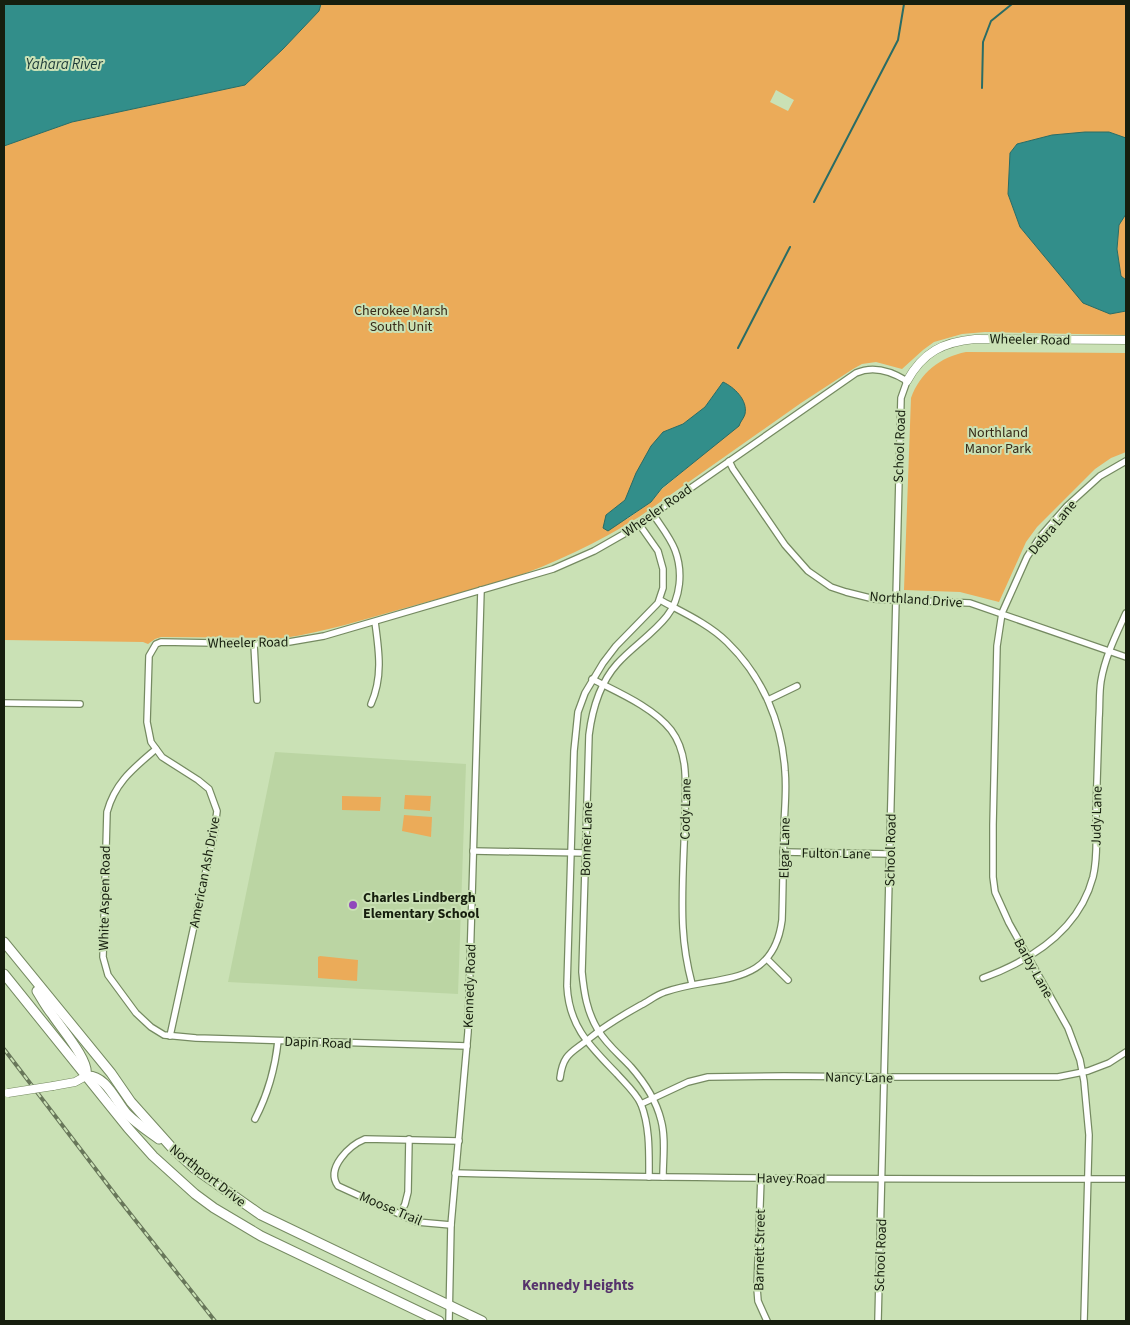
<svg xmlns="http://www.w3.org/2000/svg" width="1130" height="1325" font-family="'Source Sans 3',sans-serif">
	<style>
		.built { fill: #bbd5a3 }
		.green { fill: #ebab59; fill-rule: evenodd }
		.water { fill: #328e8a; stroke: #2a6c65 }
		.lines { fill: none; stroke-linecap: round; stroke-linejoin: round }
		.stream { stroke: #2a6c65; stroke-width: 2 }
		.street-casing { stroke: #758a61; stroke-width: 8 }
		.secondary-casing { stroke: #758a61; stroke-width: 9 }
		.primary-casing { stroke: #758a61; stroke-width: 11 }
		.street { stroke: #fff; stroke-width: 5.5 }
		.secondary { stroke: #fff; stroke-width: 8 }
		.primary { stroke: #fff; stroke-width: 9 }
		.rail-casing { stroke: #68775a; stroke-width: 4 }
		.rail { stroke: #cae1b5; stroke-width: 2; stroke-dasharray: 5.5; stroke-linecap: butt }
		.secondary-bridge-casing { stroke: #758a61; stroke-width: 9; stroke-linecap: butt }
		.secondary-bridge { stroke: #fff; stroke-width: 8 }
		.poi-dot { fill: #9149bc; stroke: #cae1b5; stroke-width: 2 }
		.labels { text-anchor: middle; stroke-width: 4; stroke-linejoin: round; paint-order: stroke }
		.park-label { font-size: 14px; fill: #382a19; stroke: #cae1b5 }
		.street-label { font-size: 14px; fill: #161e0e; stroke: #cae1b5 }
		.poi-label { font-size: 14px; font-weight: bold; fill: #161e0e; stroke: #cae1b5; text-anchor: start }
		.water-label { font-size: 15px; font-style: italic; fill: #1d3a38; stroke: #cae1b5 }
		.neighbourhood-label { font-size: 15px; font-weight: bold; fill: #56336c; stroke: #cae1b5 }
	</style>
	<rect width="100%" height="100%" fill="#cae1b5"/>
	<!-- built -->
	<path class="built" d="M 275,752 L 466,764 L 458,994 L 228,982 Z"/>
	<!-- green -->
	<g class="green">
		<path d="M 321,4 L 1126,4 L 1126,138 L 1109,132 L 1052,135 L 1017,144 L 1010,153 L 1008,194 L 1020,227 L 1083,302 L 1110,314 L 1126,311 L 1126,335 L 985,332 L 962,334 L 934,342 L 923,350 L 902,369 L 876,362 L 862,364 L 853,369 L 801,403 L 639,517 C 594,545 547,567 497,583 C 467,592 436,599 405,608 C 365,619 325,632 284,638 L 161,637 L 155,639 L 148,644 L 143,642 L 4,640 L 4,146 L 72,122 L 245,85 L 283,49 L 319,11 ZM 776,90 L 794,100 L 788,111 L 770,102 ZM 723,382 L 719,441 L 662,489 L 651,502 L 627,519 L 606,515 L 625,500 L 663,432 L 683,424 L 705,407 Z"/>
		<path d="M 1126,214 L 1126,280 L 1121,276 L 1117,249 L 1119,225 Z"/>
		<path d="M 966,352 L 1126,353 L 1126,452 L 1111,458 L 1095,469 L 1037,527 L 1026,542 L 999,602 L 960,592 L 904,590 L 911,398 C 920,373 940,357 966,352 Z"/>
		<path d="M 405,795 L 431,796 L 430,811 L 404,809 Z"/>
		<path d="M 342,796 L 381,797 L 380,811 L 342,810 Z"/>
		<path d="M 404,815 L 432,817 L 431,837 L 402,831 Z"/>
		<path d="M 320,956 L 358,960 L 357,981 L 318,978 L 318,957 Z"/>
	</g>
	<!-- water -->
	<g class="water">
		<path d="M 4,4 L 321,4 L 319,11 L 283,49 L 245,85 L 72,122 L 4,146 Z"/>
		<path d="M 1085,132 L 1109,132 L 1126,138 L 1126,214 L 1119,225 L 1117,249 L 1121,276 L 1126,280 L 1126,311 L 1110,314 L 1083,303 L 1020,227 L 1008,194 L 1010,153 L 1017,144 L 1052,135 Z"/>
		<path d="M 723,382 C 734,387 748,400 745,414 C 744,418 740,422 739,426 L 662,488 L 651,502 L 608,531 L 603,528 L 606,515 L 625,500 L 636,473 L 651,446 L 663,432 L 683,424 L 705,407 Z"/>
	</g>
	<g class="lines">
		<!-- stream -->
		<g class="stream">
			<path d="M 982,88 L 983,42 L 991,21 L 1012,4"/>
			<path d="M 814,202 L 898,40 L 904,4"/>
			<path d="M 738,348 L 790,247"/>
		</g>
		<!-- street casing -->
		<g class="street-casing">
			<g id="street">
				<path d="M 729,461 L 733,469 L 785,545 L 808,571 L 831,587 L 846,592 L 874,599 L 970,603 L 1126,657"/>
				<path d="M 653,514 C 660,525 670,537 675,550 C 683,571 681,598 667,616 C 653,634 632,647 617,664 C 600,683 592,711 589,735 L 582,972 C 584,993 587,1012 598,1030 C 607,1045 620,1055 631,1067 C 645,1083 656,1100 661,1120 C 666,1138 663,1158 663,1177"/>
				<path d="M 639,524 L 658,551 L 663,569 L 663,588 L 658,603 L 616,646 L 603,663 L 585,693 L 578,712 L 574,751 L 567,986 C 569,1027 590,1046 617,1074 C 625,1083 636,1093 641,1104 C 650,1127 649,1153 649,1177"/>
				<path d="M 254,644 L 257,700"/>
				<path d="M 592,679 C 617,692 653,707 671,730 C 690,755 685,789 685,818 C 684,855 681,892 683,928 C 684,947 687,965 692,984"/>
				<path d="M 768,700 L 797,686"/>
				<path d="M 4,703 L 80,704"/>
				<path d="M 371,704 C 383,677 379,651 375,622"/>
				<path d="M 156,749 C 134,768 115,782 107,812 L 103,957 L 108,975 L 136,1013 L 151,1027 L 164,1035 L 196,1038 L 467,1046"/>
				<path d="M 473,851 L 586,853"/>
				<path d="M 783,852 L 890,854"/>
				<path d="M 767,959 L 788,980"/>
				<path d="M 983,978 C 1032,960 1079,930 1093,877 C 1098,856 1096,834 1096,813 C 1097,781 1098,750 1099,718 C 1100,706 1099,693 1101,681 C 1105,657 1116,635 1126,613"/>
				<path d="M 170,1036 L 214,834 L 217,811 L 209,789 L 198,780 L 162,757 L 151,742 L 147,722 L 149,656 L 156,644 L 161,642 L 264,644 L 289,642 L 324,636 L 553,569 L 594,551 L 629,531 L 856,373 C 874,365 891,371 907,381 L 901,398 L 878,1321"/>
				<path d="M 560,1078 C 563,1053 572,1053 590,1038 C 606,1025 623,1015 641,1005 C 649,1001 656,995 665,992 C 715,974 773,990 782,920 C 783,891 783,861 784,832 C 784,812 787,792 785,771 C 782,723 763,677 727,642 C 709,624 682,612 660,600"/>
				<path d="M 641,1104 L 688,1082 L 708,1077 L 784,1076 L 884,1077 L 1058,1077 L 1088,1071 L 1109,1063 L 1126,1052"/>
				<path d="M 255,1119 C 268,1094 275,1069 278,1041"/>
				<path d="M 455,1173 C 679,1179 902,1179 1126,1179"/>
				<path d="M 761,1178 L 757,1288 L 758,1301 L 767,1321"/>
				<path d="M 400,1214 L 405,1204 L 408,1192 L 409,1139"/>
				<path d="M 451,1225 L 417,1222 L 338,1186 C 325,1168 350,1145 365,1139 L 459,1141"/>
				<path d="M 449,1321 L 451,1225 L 468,1032 L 481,590"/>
				<path d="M 1084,1321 L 1089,1135 L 1084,1081 L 1080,1060 L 1068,1028 L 1009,923 L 995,892 L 993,877 L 993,825 L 997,646 L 1002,613 L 1027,557 L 1040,537 L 1067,506 L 1100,476 L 1126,461"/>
			</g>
		</g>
		<!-- secondary casing -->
		<g class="secondary-casing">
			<g id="secondary">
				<path d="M 907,381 C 923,352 943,342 975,339 L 1126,340"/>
				<path d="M 53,1086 L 75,1082 L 86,1076"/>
			</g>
		</g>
		<!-- primary casing -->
		<g class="primary-casing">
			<g id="primary">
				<path d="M 4,942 L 111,1073 L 131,1102 L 173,1149 L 194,1168 L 261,1215 L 482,1321"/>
				<path d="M 4,974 L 128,1128 L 153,1156 L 195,1194 L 214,1208 L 261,1236 L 439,1321"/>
				<path d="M 37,991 C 42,999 46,1007 52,1014 C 60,1027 90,1061 86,1075"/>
				<path d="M 86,1076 C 106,1074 116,1102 127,1114 C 137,1124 148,1131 159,1139"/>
			</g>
		</g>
		<!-- street -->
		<use href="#street" class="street"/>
		<!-- secondary -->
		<use href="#secondary" class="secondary"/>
		<!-- primary -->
		<use href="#primary" class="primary"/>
		<!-- rail casing -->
		<g class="rail-casing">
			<path id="rail" d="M 4,1049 L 117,1197 L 215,1321"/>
		</g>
		<!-- rail -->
		<use href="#rail" class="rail"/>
		<!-- secondary-bridge casing -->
		<g class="secondary-bridge-casing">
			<path id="secondary-bridge" d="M 8,1093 L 53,1086"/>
		</g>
		<!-- secondary-bridge -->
		<use href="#secondary-bridge" class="secondary-bridge"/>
	</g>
	<!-- markers -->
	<circle class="poi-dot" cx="353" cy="905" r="5"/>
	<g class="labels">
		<!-- park labels -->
		<g class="park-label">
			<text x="401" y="315">Cherokee Marsh<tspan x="401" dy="16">South Unit</tspan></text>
			<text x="998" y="437">Northland<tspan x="998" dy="16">Manor Park</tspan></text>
		</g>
		<!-- street labels -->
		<g class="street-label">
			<text transform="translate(1030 339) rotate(1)" y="5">Wheeler Road</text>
			<text transform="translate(899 446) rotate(-88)" y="5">School Road</text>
			<text transform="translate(657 510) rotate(-35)" y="5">Wheeler Road</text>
			<text transform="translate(1052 527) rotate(-50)" y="5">Debra Lane</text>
			<text transform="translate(916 599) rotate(4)" y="5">Northland Drive</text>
			<text transform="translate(248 642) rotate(-1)" y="5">Wheeler Road</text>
			<text transform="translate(685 809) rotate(-89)" y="5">Cody Lane</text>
			<text transform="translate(1096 816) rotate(-89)" y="5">Judy Lane</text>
			<text transform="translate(586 839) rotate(-88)" y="5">Bonner Lane</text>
			<text transform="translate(784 848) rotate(-89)" y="5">Elgar Lane</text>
			<text transform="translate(890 850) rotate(-89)" y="5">School Road</text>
			<text transform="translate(836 853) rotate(1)" y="5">Fulton Lane</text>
			<text transform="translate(204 872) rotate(-79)" y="5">American Ash Drive</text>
			<text transform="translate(104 898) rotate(-89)" y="5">White Aspen Road</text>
			<text transform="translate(1034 968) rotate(61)" y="5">Barby Lane</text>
			<text transform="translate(469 986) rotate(-88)" y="5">Kennedy Road</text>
			<text transform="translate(318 1042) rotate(2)" y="5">Dapin Road</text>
			<text transform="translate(859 1077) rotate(1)" y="5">Nancy Lane</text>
			<text transform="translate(208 1175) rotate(38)" y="5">Northport Drive</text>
			<text transform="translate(791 1178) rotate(1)" y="5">Havey Road</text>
			<text transform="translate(391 1208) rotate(23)" y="5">Moose Trail</text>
			<text transform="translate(759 1250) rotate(-89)" y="5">Barnett Street</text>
			<text transform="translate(880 1255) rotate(-88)" y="5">School Road</text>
		</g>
		<!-- poi labels -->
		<g class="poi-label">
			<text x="363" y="902">Charles Lindbergh<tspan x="363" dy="16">Elementary School</tspan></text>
		</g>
		<!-- water labels -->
		<g class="water-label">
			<text x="64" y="69">Yahara River</text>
		</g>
		<!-- neighbourhood labels -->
		<g class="neighbourhood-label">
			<text x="578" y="1290">Kennedy Heights</text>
		</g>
	</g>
	<!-- border -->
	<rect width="1130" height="1325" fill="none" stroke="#161e0e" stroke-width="10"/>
</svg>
